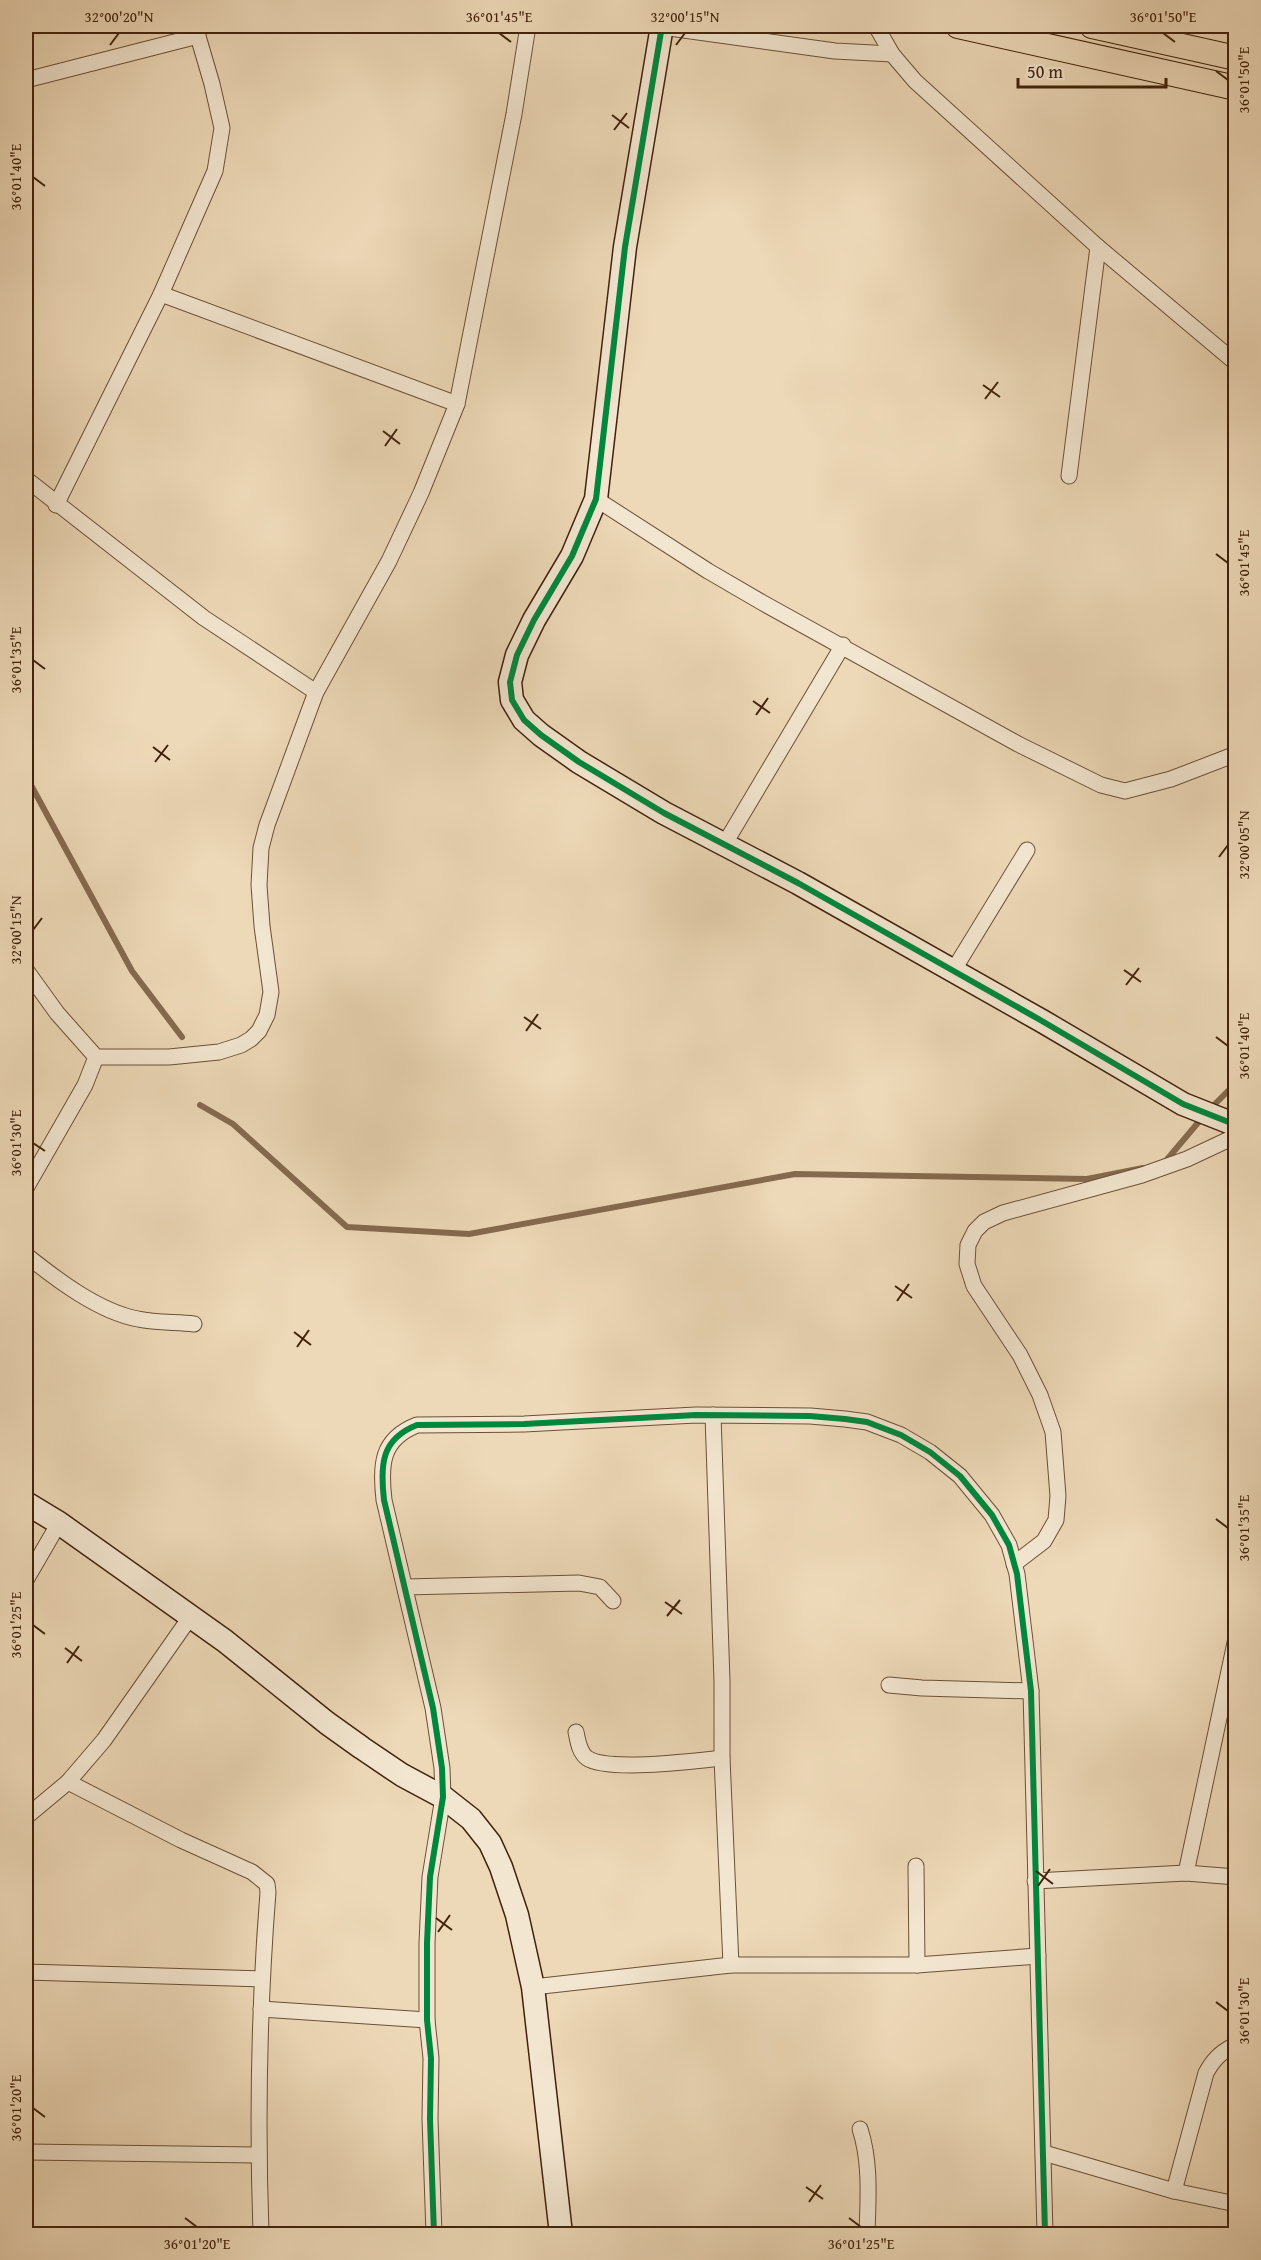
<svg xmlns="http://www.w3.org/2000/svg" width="1261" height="2260" font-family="'Gentium Book Plus',serif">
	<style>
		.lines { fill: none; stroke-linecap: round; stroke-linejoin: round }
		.stream { stroke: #856a4f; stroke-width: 6 }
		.street-casing { stroke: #6c5036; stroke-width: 17 }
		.secondary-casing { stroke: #41220b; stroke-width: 25 }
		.primary-casing { stroke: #41220b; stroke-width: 26 }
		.street { stroke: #f3e6d0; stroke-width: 15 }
		.secondary { stroke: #f3e6d0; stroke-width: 22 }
		.primary { stroke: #edd8b7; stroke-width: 24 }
		.cycleway-casing { stroke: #f3e6d0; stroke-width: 10 }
		.cycleway { stroke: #00873e; stroke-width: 6 }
		.ticks { fill: none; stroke: #41220b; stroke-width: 2 }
		.neatline { fill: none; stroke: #41220b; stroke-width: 2 }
		.ticks-label { font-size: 15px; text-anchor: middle; fill: #41220b }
	</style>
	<rect width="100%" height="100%" fill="#edd8b7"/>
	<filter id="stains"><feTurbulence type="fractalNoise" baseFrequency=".00333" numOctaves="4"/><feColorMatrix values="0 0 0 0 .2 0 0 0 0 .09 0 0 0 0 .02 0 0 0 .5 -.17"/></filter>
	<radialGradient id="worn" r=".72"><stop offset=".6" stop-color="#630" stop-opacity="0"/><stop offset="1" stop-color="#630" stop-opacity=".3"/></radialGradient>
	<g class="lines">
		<!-- stream -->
		<g class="stream">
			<path d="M 26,776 L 132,971 L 182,1037"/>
			<path d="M 200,1105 L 233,1124 L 347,1227 L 469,1234 L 795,1174 L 1087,1179 L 1143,1168"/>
			<path d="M 1209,1110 L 1236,1083"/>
			<path d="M 1164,1163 L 1202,1118"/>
		</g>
		<!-- street casing -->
		<g class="street-casing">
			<g id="street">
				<path d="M 876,26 L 892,54 L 915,81 L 1098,247 L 1236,363"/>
				<path d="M 662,27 L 835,51 L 892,54"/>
				<path d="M 26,80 L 198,36"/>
				<path d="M 161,294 L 457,404"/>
				<path d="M 1069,476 L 1098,247"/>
				<path d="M 26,479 L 204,618 L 316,692"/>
				<path d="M 596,499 L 708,571 L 763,603 L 1018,744 L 1101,785 L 1125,791 L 1171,779 L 1236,754"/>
				<path d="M 56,505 L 161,294 L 215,171 L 222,128 L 212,84 L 195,26"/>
				<path d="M 724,845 L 843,645"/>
				<path d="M 26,970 L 57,1013 L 96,1057 L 169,1057 L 219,1052 L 241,1045 L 251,1039 L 259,1031 L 267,1015 L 271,992 L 262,926 L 259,885 L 261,848 L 267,825 L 316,692 L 389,561 L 421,493 L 457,404 L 514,114 L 528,26"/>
				<path d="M 953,971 L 1027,850"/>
				<path d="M 26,1188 L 85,1085 L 96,1057"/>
				<path d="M 26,1255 C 56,1279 99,1312 138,1319 C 156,1323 176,1322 194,1324"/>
				<path d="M 713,1415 L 722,1681 L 722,1758 L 731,1965"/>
				<path d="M 1014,1564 L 1044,1541 L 1056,1520 L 1058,1496 L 1053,1432 L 1040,1395 L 1020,1355 L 974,1286 L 967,1264 L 968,1245 L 975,1231 L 984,1222 L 1003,1213 L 1142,1175 L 1187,1159 L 1236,1136"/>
				<path d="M 26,1580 L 59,1523"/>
				<path d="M 405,1587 L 579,1583 L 600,1587 L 613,1601"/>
				<path d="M 889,1685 L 922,1688 L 1031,1691"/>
				<path d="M 576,1732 C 578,1741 579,1752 587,1758 C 607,1772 695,1761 722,1758"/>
				<path d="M 68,1782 L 181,1840 L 252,1872 L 267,1884 L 268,1892 C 259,2006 257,2120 261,2234"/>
				<path d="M 26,1817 L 68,1782 L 104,1740 L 191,1616"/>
				<path d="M 916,1866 L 917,1965"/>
				<path d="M 1186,1873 L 1236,1638"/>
				<path d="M 1035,1881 L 1186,1873 L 1236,1877"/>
				<path d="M 26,1972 L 261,1979"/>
				<path d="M 533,1987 L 731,1965 L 917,1965 L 1038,1956"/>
				<path d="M 261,2009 L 427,2020"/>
				<path d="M 860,2129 C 871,2163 868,2199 867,2234"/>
				<path d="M 26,2152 L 258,2155"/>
				<path d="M 1044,2153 L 1174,2191 L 1236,2204"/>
				<path d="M 1174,2191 L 1206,2073 C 1213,2060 1220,2053 1233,2046"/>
				<path d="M 434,2234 L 430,2119 L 431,2058 L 427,2020 L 427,1943 L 430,1877 L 443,1797 L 442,1768 L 433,1708 L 384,1500 C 380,1465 381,1439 417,1425 L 524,1424 L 696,1415 L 810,1416 L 845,1419 L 867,1422 L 901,1435 L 930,1452 L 960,1476 L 992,1515 L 1009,1545 L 1017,1574 L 1031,1691 L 1045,2234"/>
			</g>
		</g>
		<!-- secondary casing -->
		<g class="secondary-casing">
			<g id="secondary">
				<path d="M 662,26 L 625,247 L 596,499 L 572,556 L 534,620 L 517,655 L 510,682 L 512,700 L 524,720 L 541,735 L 579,762 L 664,813 L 798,883 L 1042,1021 L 1183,1104 L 1236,1125"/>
				<path d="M 26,1503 L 59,1523 L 225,1641 L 327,1723 L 362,1748 L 402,1775 L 443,1797 L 471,1819 L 490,1843 L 501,1867 L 517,1915 L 533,1987 L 561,2234"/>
			</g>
		</g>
		<!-- primary casing -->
		<g class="primary-casing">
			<g id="primary">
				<path d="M 958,26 L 1236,88"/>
				<path d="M 1092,26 L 1236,58"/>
			</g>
		</g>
		<!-- street -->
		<use href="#street" class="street"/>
		<!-- secondary -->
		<use href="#secondary" class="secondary"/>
		<!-- primary -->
		<use href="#primary" class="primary"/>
		<!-- cycleway casing -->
		<g class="cycleway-casing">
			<g id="cycleway">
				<path d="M 662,26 L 625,247 L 596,499 L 572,556 L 534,620 L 517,655 L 510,682 L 512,700 L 524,720 L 541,735 L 579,762 L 664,813 L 798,883 L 1042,1021 L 1183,1104 L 1236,1125"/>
				<path d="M 434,2234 L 430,2119 L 431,2058 L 427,2020 L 427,1943 L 430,1877 L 443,1797 L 442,1768 L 433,1708 L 384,1500 C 380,1465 381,1439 417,1425 L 524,1424 L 696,1415 L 810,1416 L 845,1419 L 867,1422 L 901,1435 L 930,1452 L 960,1476 L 992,1515 L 1009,1545 L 1017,1574 L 1031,1691 L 1045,2234"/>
			</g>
		</g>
		<!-- cycleway -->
		<use href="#cycleway" class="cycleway"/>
	</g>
	<!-- ticks -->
	<path class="ticks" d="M 499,33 L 511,42M 1163,33 L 1175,42M 110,45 L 119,33M 676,45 L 685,33M 1216,71 L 1228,80M 612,115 L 629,128M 614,130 L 627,113M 33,177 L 45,186M 983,385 L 1000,397M 985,399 L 998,382M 383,431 L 400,444M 385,446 L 397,429M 1216,554 L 1228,563M 33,660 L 45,669M 753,701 L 770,713M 756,715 L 768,698M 153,747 L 170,760M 155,762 L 168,745M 1219,857 L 1228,845M 33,930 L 42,918M 1124,970 L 1141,982M 1126,985 L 1139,968M 524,1017 L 541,1029M 526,1031 L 538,1014M 1216,1037 L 1228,1046M 33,1143 L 45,1151M 895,1286 L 912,1298M 897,1301 L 909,1284M 294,1332 L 311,1345M 297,1347 L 309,1330M 1216,1519 L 1228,1528M 665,1602 L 682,1614M 667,1616 L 680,1600M 33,1625 L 45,1634M 65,1648 L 82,1661M 67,1663 L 79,1646M 1036,1871 L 1053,1884M 1038,1886 L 1050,1869M 436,1918 L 452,1930M 438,1932 L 450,1915M 1216,2002 L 1228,2011M 33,2108 L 45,2117M 806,2187 L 823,2199M 809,2202 L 821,2185M 185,2218 L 197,2227M 849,2218 L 861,2227"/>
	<!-- margin -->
	<rect width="1261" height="2260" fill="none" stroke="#edd8b7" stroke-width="66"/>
	<!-- scale -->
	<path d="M1018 78v9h148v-9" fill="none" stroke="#41220b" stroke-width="3"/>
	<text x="1027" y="78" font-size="18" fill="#41220b" stroke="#f3e6d0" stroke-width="4.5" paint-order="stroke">50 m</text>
	<rect x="33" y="33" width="1195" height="2194" class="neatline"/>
	<g class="ticks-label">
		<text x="119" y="22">32°00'20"N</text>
		<text x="499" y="22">36°01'45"E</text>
		<text x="685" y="22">32°00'15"N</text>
		<text x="1163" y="22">36°01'50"E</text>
		<text transform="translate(1244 80) rotate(-90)" y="5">36°01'50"E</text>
		<text transform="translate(16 177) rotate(-90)" y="5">36°01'40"E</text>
		<text transform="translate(1244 563) rotate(-90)" y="5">36°01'45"E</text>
		<text transform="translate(16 660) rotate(-90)" y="5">36°01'35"E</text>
		<text transform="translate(1244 845) rotate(-90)" y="5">32°00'05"N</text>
		<text transform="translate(16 930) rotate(-90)" y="5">32°00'15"N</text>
		<text transform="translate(1244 1046) rotate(-90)" y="5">36°01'40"E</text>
		<text transform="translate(16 1143) rotate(-90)" y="5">36°01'30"E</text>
		<text transform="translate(1244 1528) rotate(-90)" y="5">36°01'35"E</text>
		<text transform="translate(16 1625) rotate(-90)" y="5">36°01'25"E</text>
		<text transform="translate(1244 2011) rotate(-90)" y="5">36°01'30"E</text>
		<text transform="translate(16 2108) rotate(-90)" y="5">36°01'20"E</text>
		<text x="197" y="2249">36°01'20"E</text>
		<text x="861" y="2249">36°01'25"E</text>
	</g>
	<rect width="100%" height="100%" filter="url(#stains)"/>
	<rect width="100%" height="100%" fill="url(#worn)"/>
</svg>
